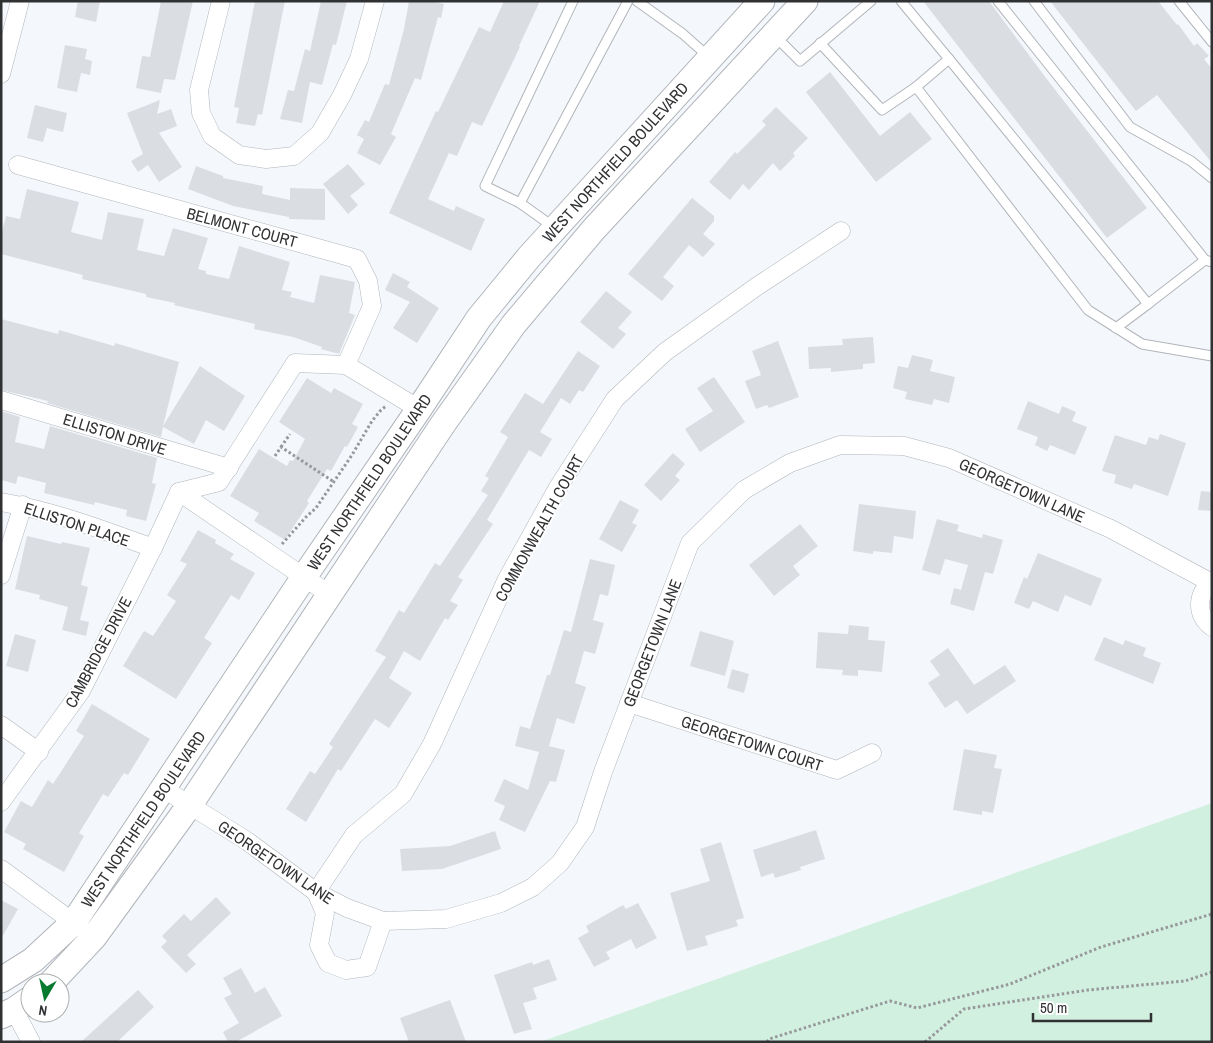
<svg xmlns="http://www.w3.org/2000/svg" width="1213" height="1043" font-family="'Archivo Narrow',sans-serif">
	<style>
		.green { fill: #d2f0df }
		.building { fill: #dadee3 }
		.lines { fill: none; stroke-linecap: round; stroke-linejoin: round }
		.service-casing { stroke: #b1b5ba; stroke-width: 11 }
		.minor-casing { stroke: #b1b5ba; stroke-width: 19 }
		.secondary-casing { stroke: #b1b5ba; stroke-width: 27 }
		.path { stroke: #96989c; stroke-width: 3; stroke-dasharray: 2.5 2.5; stroke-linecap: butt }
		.service { stroke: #fff; stroke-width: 9 }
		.minor { stroke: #fff; stroke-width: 18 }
		.secondary { stroke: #fff; stroke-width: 25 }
		.labels { text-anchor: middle; stroke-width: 4; stroke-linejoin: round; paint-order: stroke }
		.street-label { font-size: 16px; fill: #303133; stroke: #fff }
	</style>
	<rect width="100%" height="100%" fill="#f4f8fd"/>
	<!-- green -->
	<path class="green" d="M 1212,803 L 1212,1042 L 540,1042 Z"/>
	<!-- building -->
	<g class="building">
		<path d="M 78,1 L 100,1 L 96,22 L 75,17 Z"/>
		<path d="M 161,1 L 193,1 L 175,80 L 164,79 L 161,93 L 136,88 L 142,56 L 150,57 Z"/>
		<path d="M 255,1 L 285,1 L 262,115 L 258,114 L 255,126 L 236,123 L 239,108 L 234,107 Z"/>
		<path d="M 321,1 L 347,1 L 336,45 L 333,44 L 322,85 L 310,82 L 302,123 L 280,119 L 288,90 L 294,91 L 305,49 L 310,51 Z"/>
		<path d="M 409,1 L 429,1 L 444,4 L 441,18 L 438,17 L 421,80 L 415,78 L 391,134 L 396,137 L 380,165 L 357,153 L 364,139 L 357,135 L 365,120 L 369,122 L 385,84 L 389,85 L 404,29 Z"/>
		<path d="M 504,1 L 540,1 L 519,46 L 520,47 L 482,126 L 472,122 L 457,156 L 449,153 L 428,199 L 454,211 L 456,206 L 485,219 L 471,251 L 389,213 L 436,111 L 438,112 L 479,27 L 490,32 Z"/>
		<path d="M 923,1 L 989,1 L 1046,78 L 1147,208 L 1107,238 Z"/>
		<path d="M 1050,1 L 1158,1 L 1177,25 L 1178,24 L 1194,46 L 1197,43 L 1209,56 L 1204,59 L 1212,69 L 1212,163 L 1157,95 L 1136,111 Z"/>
		<path d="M 65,45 L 87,49 L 85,59 L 92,61 L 90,75 L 81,73 L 77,92 L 57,88 Z"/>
		<path d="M 830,72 L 880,136 L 910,112 L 932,139 L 876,182 L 806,92 Z"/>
		<path d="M 160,100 L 157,114 L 171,109 L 177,126 L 159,133 L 182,167 L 159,182 L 148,165 L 138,172 L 131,161 L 143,154 L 127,113 Z"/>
		<path d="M 35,105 L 67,113 L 63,132 L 47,128 L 43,142 L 27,138 Z"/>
		<path d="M 776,107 L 808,138 L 793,153 L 795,156 L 780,171 L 773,163 L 749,190 L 743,184 L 730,200 L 709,182 L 735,152 L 737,154 L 766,125 L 762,121 Z"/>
		<path d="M 348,164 L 365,184 L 350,196 L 358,205 L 348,214 L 323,184 Z"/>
		<path d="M 196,166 L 223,176 L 223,178 L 263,186 L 262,194 L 290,200 L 290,188 L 325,189 L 325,220 L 289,219 L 289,217 L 233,206 L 188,189 Z"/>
		<path d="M 27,189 L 79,202 L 71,232 L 102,240 L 108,212 L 144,219 L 137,250 L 164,256 L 173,228 L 208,238 L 198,269 L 206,271 L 206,274 L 229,279 L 239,246 L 290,262 L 282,290 L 292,292 L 290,297 L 314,303 L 320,275 L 355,282 L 349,313 L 355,315 L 339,354 L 321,349 L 322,347 L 293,337 L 254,329 L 255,324 L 174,305 L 175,303 L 146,297 L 146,294 L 82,279 L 83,275 L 1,254 L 1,236 L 6,216 L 20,219 Z"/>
		<path d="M 692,198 L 714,216 L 714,221 L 703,234 L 715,244 L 703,257 L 689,245 L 663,277 L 674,286 L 662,301 L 628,274 Z"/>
		<path d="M 393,273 L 410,282 L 407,287 L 439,308 L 417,343 L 393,328 L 410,302 L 385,290 Z"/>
		<path d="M 606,291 L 632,312 L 618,328 L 626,334 L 613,349 L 580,322 Z"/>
		<path d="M 1,319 L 58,334 L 59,330 L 114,346 L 115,343 L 179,362 L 163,426 L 200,366 L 245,396 L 224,431 L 206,420 L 194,444 L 163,427 L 161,437 L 47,403 L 48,401 L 1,390 Z"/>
		<path d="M 873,337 L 875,363 L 863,364 L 863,369 L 831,372 L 831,368 L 809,369 L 808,347 L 843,345 L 842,339 Z"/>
		<path d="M 778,341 L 799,397 L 769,408 L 767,405 L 756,409 L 745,381 L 761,375 L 752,351 Z"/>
		<path d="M 578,351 L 600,366 L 583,392 L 579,390 L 570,404 L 561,398 L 540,432 L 552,439 L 541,457 L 529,450 L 487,520 L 493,524 L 458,577 L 463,580 L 450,601 L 458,605 L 448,620 L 445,618 L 420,661 L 404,651 L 389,678 L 412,693 L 389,728 L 375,719 L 341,771 L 338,769 L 306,822 L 286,809 L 310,771 L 315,774 L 333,747 L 329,744 L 386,657 L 375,651 L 399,610 L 404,613 L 435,563 L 440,566 L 488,495 L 481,491 L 489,478 L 485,476 L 508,437 L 500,432 L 525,393 L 543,404 Z"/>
		<path d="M 912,355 L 933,360 L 930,371 L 955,377 L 949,403 L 934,399 L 932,405 L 905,399 L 907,392 L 893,388 L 898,366 L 908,368 Z"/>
		<path d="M 714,377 L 745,422 L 700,452 L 685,429 L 713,411 L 697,388 Z"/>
		<path d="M 307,378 L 331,393 L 334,388 L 363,404 L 352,424 L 358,427 L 347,447 L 345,446 L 331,471 L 327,469 L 307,501 L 309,503 L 285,540 L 254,521 L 259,513 L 230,496 L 259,449 L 287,466 L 290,460 L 293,461 L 305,439 L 279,422 Z"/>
		<path d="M 1028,401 L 1059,414 L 1062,406 L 1076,412 L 1072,421 L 1087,427 L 1075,455 L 1050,445 L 1047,451 L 1035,445 L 1038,437 L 1017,429 Z"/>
		<path d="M 1,411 L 20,417 L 15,442 L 44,449 L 50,426 L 157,458 L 152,483 L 156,484 L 146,521 L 126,516 L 127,510 L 95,502 L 94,505 L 44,493 L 46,483 L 18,476 L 16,484 L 1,480 Z"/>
		<path d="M 1160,434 L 1186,443 L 1168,496 L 1134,484 L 1132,489 L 1114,483 L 1116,475 L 1102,471 L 1115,435 L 1146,445 L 1149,437 L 1158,440 Z"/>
		<path d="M 673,453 L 685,464 L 675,476 L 680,480 L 661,501 L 644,485 Z"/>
		<path d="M 1201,491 L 1212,492 L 1212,511 L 1198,510 Z"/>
		<path d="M 620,500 L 639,510 L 632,523 L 637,525 L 622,552 L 599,539 Z"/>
		<path d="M 859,504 L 916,511 L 913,539 L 894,536 L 892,553 L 873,551 L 873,554 L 853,551 Z"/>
		<path d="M 937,519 L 959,525 L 957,531 L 982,538 L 983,534 L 1003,540 L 993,574 L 985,572 L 974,611 L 950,604 L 954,588 L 961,590 L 968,565 L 945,559 L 940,575 L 922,570 Z"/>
		<path d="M 800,524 L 818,546 L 793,566 L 800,575 L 774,596 L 749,565 Z"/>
		<path d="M 198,530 L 216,540 L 215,543 L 234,554 L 230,559 L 255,573 L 239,600 L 231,595 L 204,638 L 212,643 L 176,699 L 123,666 L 144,631 L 153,636 L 176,601 L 167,595 L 187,564 L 180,561 Z"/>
		<path d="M 27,536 L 61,544 L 62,542 L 90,548 L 81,585 L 88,587 L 80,620 L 89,622 L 86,636 L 62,630 L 68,607 L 39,599 L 40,595 L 15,589 Z"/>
		<path d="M 1038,553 L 1102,579 L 1091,606 L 1065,595 L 1058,612 L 1033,601 L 1029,609 L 1014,603 L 1024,577 L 1027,579 Z"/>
		<path d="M 590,559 L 615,565 L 608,596 L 600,594 L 593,620 L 604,623 L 595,654 L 584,651 L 575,683 L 586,687 L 574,724 L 557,718 L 549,746 L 565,750 L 556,782 L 550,781 L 525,832 L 499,820 L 505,806 L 494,801 L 504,779 L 528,790 L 539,752 L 515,746 L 520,726 L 530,729 L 547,675 L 550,675 L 564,630 L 571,632 Z"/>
		<path d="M 849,625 L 869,627 L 868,640 L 885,641 L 882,672 L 858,670 L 858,676 L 842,675 L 843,670 L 816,668 L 818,632 L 848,634 Z"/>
		<path d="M 700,631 L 734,641 L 725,676 L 690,666 Z"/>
		<path d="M 15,634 L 36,640 L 28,672 L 6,666 Z"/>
		<path d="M 1104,637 L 1123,645 L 1125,640 L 1146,648 L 1143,656 L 1161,663 L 1153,684 L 1094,660 Z"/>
		<path d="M 948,648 L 974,685 L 1005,665 L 1016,681 L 967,714 L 957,700 L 945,708 L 928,683 L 940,675 L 930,661 Z"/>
		<path d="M 732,669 L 749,674 L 744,693 L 727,688 Z"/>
		<path d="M 92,704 L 150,739 L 128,775 L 124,773 L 108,797 L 103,794 L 79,833 L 84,836 L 64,872 L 23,849 L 26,844 L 4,832 L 21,801 L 32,807 L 48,780 L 53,784 L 84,736 L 76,731 Z"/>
		<path d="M 964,749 L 997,755 L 994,768 L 1002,769 L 993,813 L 982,811 L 982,815 L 953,810 Z"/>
		<path d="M 816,830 L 825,859 L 800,867 L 801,870 L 775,878 L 773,873 L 761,877 L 753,850 Z"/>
		<path d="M 495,831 L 501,849 L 442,869 L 402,871 L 400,849 L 450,846 Z"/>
		<path d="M 721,842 L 744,918 L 736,920 L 738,926 L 705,936 L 708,945 L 687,951 L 670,893 L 710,881 L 700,849 Z"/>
		<path d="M 216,897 L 231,913 L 187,955 L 196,964 L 186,973 L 161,947 L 167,941 L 162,936 L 184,914 L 191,921 Z"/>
		<path d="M 1,900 L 18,909 L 1,939 Z"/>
		<path d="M 638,903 L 657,938 L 636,949 L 631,939 L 606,952 L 610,959 L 594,967 L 578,938 L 589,932 L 586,926 L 623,905 L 626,909 Z"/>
		<path d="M 549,959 L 557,980 L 533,988 L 537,999 L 523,1003 L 532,1029 L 514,1034 L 494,975 L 532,962 L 533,965 Z"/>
		<path d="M 241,968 L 255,993 L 265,987 L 282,1016 L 236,1042 L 228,1042 L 223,1032 L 239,1023 L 224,998 L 232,994 L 223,978 Z"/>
		<path d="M 138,990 L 154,1007 L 117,1042 L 81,1042 Z"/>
		<path d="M 450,1000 L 466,1042 L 409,1042 L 400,1018 Z"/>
	</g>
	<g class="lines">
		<!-- service casing -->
		<g class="service-casing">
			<g id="service">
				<path d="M 637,1 L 683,34 L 710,58"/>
				<path d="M 901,1 L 949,59 L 916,87"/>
				<path d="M 998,1 L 1205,260 L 1212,262"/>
				<path d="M 1034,1 L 1130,127 L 1191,161 L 1212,178"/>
				<path d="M 1179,1 L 1212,42"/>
				<path d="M 774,35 L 800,61 L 871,1"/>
				<path d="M 820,43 L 882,110 L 916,87 L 1088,310 L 1142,344 L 1212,356"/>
				<path d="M 949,59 L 1148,304 L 1205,260"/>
				<path d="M 520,203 L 628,1"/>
				<path d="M 555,228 L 520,203 L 485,186 L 573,1"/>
				<path d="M 1116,328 L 1148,304"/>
			</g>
		</g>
		<!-- minor casing -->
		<g class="minor-casing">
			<g id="minor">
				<path d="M 221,1 L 199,90 L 201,113 L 212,136 L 239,155 L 266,159 L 294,156 L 320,133 L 342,95 L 359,59 L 375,1"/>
				<path d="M 1,74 L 20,1"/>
				<path d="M 18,165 L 357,259 L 368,281 L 372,306 L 346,365"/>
				<path d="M 1,400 L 229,468"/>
				<path d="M 179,492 L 329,594"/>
				<path d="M 1,502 C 54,511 103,530 153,548"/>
				<path d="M 1,575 L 23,505"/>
				<path d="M 1212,581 C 1197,594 1195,614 1212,627"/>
				<path d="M 629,703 L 837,770 L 872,753"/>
				<path d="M 1,725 L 39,752"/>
				<path d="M 164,789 L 247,841 L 316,892 L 347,908 L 383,921 L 446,919 L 501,903 L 533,887 L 560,863 L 585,827 L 603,772 L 690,543 L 744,490 L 790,463 L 840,445 L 904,446 L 949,458 L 1111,529 L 1210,582"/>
				<path d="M 1,802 L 81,691 L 153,548 L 179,492 L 219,482 L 295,363 L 346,365 L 419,409"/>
				<path d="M 1,869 L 81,928"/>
				<path d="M 383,921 L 367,967 L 346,970 L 328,963 L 319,945 L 325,913 L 316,892 L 354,835 L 403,794 L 432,744 L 507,579 L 557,489 L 615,399 L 665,352 L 756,287 L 841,231"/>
				<path d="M 14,1010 L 31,1042"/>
			</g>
		</g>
		<!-- secondary casing -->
		<g class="secondary-casing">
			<g id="secondary">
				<path d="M 1,980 L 33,960 L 74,922 L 304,577 L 419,409 L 479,318 L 529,257 L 762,1"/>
				<path d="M 51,983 L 94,937 L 189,806 L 443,424 L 514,324 L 594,229 L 805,1"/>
				<path d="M 1,1016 L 14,1010 L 30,999"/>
			</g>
		</g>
		<!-- path -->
		<g class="path">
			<path d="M 281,447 L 290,434"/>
			<path d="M 275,456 L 281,447 L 334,482"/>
			<path d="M 282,544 L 306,517 L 316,508 L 352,455 L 372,421 L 381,410 L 386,406"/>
			<path d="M 767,1042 L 769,1039 L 890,1001 L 917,1008 L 1010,984 L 1101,947 L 1212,914"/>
			<path d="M 925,1042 L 964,1009 L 1088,990 L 1185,981 L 1212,972"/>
		</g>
		<!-- service -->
		<use href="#service" class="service"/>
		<!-- minor -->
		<use href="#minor" class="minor"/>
		<!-- secondary -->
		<use href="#secondary" class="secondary"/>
	</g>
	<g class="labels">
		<!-- street labels -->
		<g class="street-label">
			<text transform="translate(615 162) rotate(-48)" y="6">WEST NORTHFIELD BOULEVARD</text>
			<text transform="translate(242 227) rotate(15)" y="6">BELMONT COURT</text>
			<text transform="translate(115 434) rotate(17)" y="6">ELLISTON DRIVE</text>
			<text transform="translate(369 482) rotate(-56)" y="6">WEST NORTHFIELD BOULEVARD</text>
			<text transform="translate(1022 490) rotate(24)" y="6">GEORGETOWN LANE</text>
			<text transform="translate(77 524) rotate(18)" y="6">ELLISTON PLACE</text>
			<text transform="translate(539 528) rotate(-61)" y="6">COMMONWEALTH COURT</text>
			<text transform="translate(652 643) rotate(-69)" y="6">GEORGETOWN LANE</text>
			<text transform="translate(98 652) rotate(-62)" y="6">CAMBRIDGE DRIVE</text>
			<text transform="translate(752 743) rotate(18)" y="6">GEORGETOWN COURT</text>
			<text transform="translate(143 819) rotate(-56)" y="6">WEST NORTHFIELD BOULEVARD</text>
			<text transform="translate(276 862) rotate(34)" y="6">GEORGETOWN LANE</text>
		</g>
	</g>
	<!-- border -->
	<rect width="1213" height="1043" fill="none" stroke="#303133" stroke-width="5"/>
	<!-- north arrow -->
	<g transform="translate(45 998) rotate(189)"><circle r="24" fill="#ffffff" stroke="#acadad"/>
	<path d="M0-4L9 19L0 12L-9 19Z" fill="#077a2f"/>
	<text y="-8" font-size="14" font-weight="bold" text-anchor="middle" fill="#303133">N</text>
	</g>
	<!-- scale -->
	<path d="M1033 1013v8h118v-8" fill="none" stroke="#303133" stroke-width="2.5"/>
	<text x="1040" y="1013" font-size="15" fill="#303133" stroke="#ffffff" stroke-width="4" paint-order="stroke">50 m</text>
</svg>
